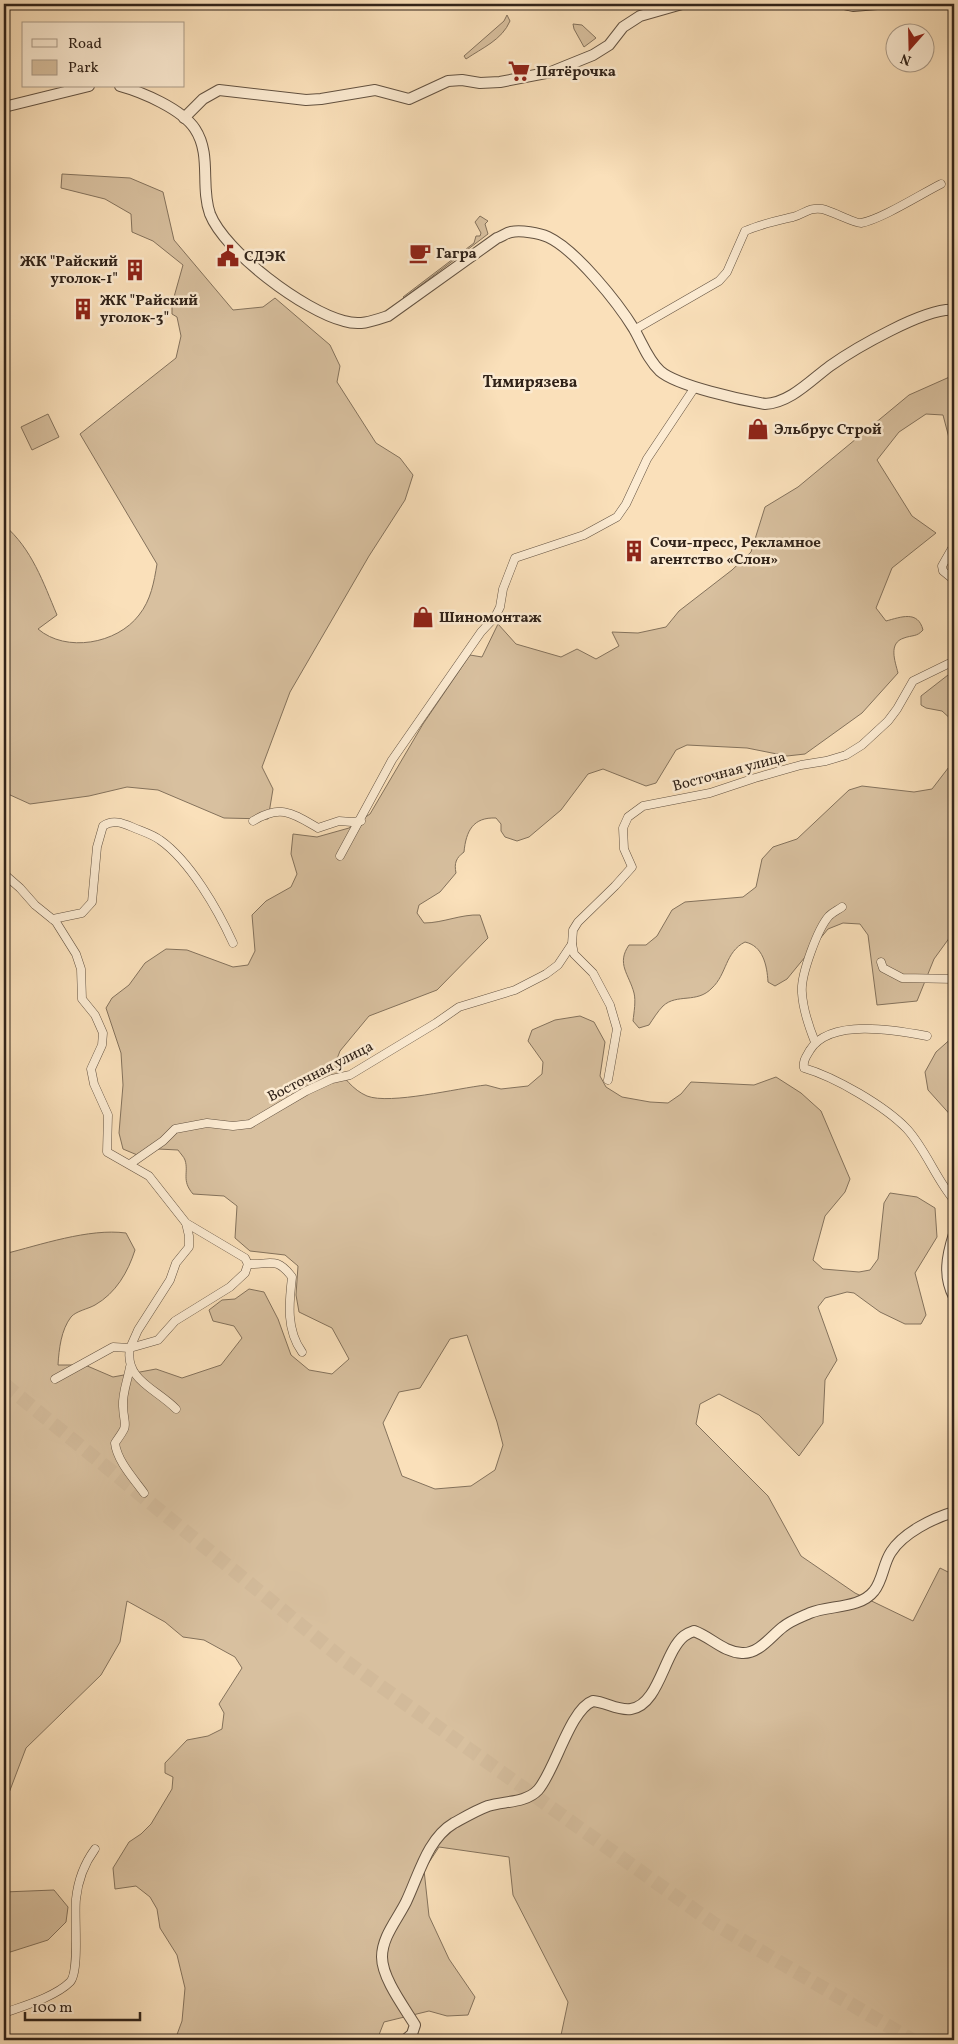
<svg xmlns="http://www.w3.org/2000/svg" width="958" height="2044" font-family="Vollkorn,serif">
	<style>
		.green { fill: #d8c09f; stroke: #84725c; fill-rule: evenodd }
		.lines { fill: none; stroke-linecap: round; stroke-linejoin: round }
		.trunk-tunnel { stroke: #d2ba9a; stroke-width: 14; stroke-dasharray: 14 7; stroke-linecap: butt }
		.minor-casing { stroke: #635241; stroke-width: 9 }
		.tertiary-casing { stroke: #635241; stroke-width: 12 }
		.minor { stroke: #fcebd2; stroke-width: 8 }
		.tertiary { stroke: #fcebd2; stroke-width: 10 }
		.labels { text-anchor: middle; stroke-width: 5; stroke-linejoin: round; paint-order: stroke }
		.poi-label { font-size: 15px; font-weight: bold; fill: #312319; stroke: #fcebd2; text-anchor: start }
		.street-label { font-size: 15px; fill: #312319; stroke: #fcebd2 }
		.neighbourhood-label { font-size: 16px; font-weight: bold; fill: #312319; stroke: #fcebd2 }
	</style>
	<rect width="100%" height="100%" fill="#fae0ba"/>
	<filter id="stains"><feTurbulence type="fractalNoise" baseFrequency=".004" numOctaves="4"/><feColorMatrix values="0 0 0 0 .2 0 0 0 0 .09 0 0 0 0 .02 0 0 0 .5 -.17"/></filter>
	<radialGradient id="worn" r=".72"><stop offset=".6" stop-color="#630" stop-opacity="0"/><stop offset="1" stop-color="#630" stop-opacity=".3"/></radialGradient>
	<!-- green -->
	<g class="green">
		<path d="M 507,15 L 510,21 C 502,40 482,48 466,59 L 464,56 L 504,21 Z"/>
		<path d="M 573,24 L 582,25 L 596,38 L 584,47 L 574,29 Z"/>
		<path d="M 62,174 L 130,178 L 163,192 L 174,240 L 233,310 L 263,307 L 275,298 L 330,345 L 340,366 L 337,382 L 376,443 L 400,458 L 413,475 L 405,500 L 369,556 L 290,692 L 262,767 L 273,789 L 268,819 L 224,818 L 158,790 L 127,787 L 89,796 L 30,804 L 8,794 L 4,781 L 4,525 C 32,549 43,582 57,615 L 38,629 C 66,653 117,644 139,615 C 151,600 154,582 157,564 L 80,434 L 176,358 L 181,336 L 177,317 L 172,314 L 172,304 L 183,265 L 153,241 L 132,232 L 131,214 L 105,199 L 61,188 Z"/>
		<path d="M 480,216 L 488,221 L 485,224 L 488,234 L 404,298 L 403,297 L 474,243 L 476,236 L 480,236 L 481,233 L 475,222 Z"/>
		<path d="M 954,375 L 954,457 L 943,415 L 926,414 L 899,432 L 877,460 L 912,516 L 936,533 L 892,568 L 876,608 L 886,621 C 901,617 918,610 923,630 C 917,637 912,635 904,638 C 888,643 895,661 898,673 L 862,713 L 805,754 L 787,756 L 747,748 L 687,745 L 676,750 L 656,783 L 646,786 L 603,769 L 588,774 L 561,810 L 529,837 L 517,841 L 505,837 L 501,831 L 501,824 L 496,818 C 473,817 466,831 464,852 C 456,858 454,863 456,873 L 440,892 L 419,905 L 417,913 L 424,923 C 443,923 461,914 480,915 L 488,938 L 437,990 L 369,1016 L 340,1051 L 335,1064 C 343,1077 353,1090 367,1096 C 390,1105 458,1088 486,1085 L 501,1089 L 528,1086 L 542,1074 L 543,1062 L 528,1041 L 532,1030 L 555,1020 L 580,1016 L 594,1022 L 605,1042 L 600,1076 L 606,1087 L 622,1097 L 650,1102 L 668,1103 L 681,1094 L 691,1082 L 754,1085 L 776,1077 L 801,1093 L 821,1111 L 850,1179 L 845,1192 L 825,1216 L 813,1260 L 823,1269 L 859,1272 L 870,1270 L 878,1259 L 884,1203 L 890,1193 L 917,1197 L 935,1208 L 937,1237 L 915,1273 L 926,1315 L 921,1324 L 905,1324 L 880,1312 L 854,1293 L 847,1292 L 825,1298 L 818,1307 L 837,1360 L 825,1380 L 823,1423 L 799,1456 L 759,1415 L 719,1394 L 700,1404 L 696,1424 L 768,1496 L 801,1556 L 855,1593 L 913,1621 L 940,1568 L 954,1575 L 954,2040 L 560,2040 L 568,2002 L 513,1895 L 509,1857 L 439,1847 L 424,1870 L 429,1916 L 449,1959 L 475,1997 L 468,2015 L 447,2016 L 429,2011 L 384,2022 L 377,2040 L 331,2040 L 326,2036 L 322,2040 L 175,2040 L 182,2021 L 185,1988 L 177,1955 L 160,1928 L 157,1909 L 150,1897 L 136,1886 L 115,1889 L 113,1868 L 129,1842 L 141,1834 L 151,1824 L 172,1789 L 173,1777 L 165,1773 L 165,1763 L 187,1740 L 208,1736 L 222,1729 L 224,1713 L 219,1704 L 242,1668 L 235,1657 L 204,1640 L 183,1637 L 165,1622 L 127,1601 L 120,1642 L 101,1675 L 26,1748 L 4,1806 L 4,1254 C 40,1245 89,1228 126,1233 L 135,1250 C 128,1272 116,1293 95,1305 C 88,1309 76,1311 71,1317 C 61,1330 59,1349 58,1365 L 85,1365 L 113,1377 L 156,1369 L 182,1378 L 221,1365 L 242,1338 L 234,1326 L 213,1321 L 209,1310 L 222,1300 L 235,1299 L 249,1289 L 264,1292 L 278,1319 L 291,1355 L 309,1370 L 332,1374 L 349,1359 L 332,1328 L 299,1312 L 296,1295 L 298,1266 L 285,1255 L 250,1251 L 235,1238 L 237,1206 L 224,1196 L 193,1194 C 181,1180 189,1173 185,1160 C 184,1157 180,1153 178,1150 L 158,1149 L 142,1157 L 123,1149 L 119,1133 L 123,1085 L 121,1053 L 106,1008 L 112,998 L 129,985 L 145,963 L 166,949 L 187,950 L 233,967 L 248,965 L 255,951 L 252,915 L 266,901 L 291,887 L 297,874 L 291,854 L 293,834 L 317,837 L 349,828 L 370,814 L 423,724 L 470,655 L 482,657 L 498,624 L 516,644 L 561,657 L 577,649 L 596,659 L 619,646 L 612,632 L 638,633 L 666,627 L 679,611 L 732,570 L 751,552 L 765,507 L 798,487 L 909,395 ZM 467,1335 L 497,1422 L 503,1445 L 495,1470 L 471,1486 L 435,1489 L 402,1476 L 383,1423 L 399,1392 L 420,1388 L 450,1339 Z"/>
		<path d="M 48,414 L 59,437 L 32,450 L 21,427 Z"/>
		<path d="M 948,675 L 954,676 L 954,722 L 942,711 L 926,708 L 921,705 L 921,696 Z"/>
		<path d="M 954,754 L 954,937 L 950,937 L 934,959 L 917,1001 L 877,1005 L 868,935 L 860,924 L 843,923 L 828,929 L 787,979 L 775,986 L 768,982 C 767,965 763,946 745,942 C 725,952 727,974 712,988 C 697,1004 677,993 663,1006 C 658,1011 653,1019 649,1025 L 639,1028 L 633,1021 C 634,1012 636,1001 634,993 C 629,974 616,964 629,945 L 646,945 L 657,936 L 672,910 L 685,902 L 743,897 L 756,887 L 762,859 L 773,847 L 797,839 L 849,790 L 862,786 L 914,792 L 932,789 L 952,763 Z"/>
		<path d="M 954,1036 L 954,1119 L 928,1090 L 925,1072 L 936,1052 Z"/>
		<path d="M 54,1890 L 68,1907 L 66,1922 L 48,1940 L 4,1954 L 4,1892 Z"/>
	</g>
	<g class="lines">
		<!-- trunk-tunnel -->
		<path class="trunk-tunnel" d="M 4,1384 L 344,1660 L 713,1923 L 912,2040"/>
		<!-- minor casing -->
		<g class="minor-casing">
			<g id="minor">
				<path d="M 634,330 L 719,281 L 727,272 L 745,231 C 761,224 776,221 793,217 C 804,214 809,207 822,209 C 832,211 856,224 861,223 C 882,219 921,194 941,184"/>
				<path d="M 954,545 L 942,566 L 943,571 L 954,580"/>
				<path d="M 253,821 C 281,804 292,813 318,828 L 339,821 L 352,822 L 361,821"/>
				<path d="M 340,856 L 392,760 L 481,632 L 495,617 L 500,607 L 503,589 L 515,558 L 584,535 L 617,517 L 626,504 L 647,459 L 695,387"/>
				<path d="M 4,874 L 20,888 L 35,905 L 56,922 L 76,954 L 81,969 L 82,999 L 95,1015 L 103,1033 L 102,1045 L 91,1069 L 94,1084 L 108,1115 L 107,1152 L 149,1176 L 186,1223 L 245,1258 L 248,1264"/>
				<path d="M 53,919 L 82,913 L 92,902 L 97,847 L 103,826 C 112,819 123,823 132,827 C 141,831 152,834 160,840 C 190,861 218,910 233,943"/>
				<path d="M 881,962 L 883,968 L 902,978 L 954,979"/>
				<path d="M 927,1036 C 895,1030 830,1018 810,1050 C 806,1057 803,1060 804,1068 C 835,1077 885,1106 907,1129 C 926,1150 936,1179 954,1200"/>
				<path d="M 815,1042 C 809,1027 803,1010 802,993 C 800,976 818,928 829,916 C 833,912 838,910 842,907"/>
				<path d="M 608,1080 L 617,1029 L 610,1005 L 593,973 L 574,954 L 572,944 L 573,930 L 578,922 L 615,886 L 632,867 L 624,849 L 623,828 L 628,817 L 643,806 L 710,793 L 755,778 L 801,765 L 826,761 L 846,755 L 862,745 L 888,721 L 897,709 L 913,681 L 954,661"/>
				<path d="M 130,1164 L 163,1141 L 175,1129 L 207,1123 L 233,1126 L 250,1124 L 306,1091 L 332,1079 L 350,1075 L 436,1023 L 459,1007 L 515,990 L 546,974 L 558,965 L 572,944"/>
				<path d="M 248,1264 C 271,1265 276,1256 292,1277 C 289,1303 286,1330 302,1352"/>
				<path d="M 130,1367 C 128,1379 122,1394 123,1406 C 124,1429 130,1422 115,1443 C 117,1461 134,1479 144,1493"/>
				<path d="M 55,1379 L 113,1347 L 130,1348 L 138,1330 L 170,1280 L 176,1263 L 189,1247 L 189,1236 L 186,1223"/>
				<path d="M 176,1409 C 157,1389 124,1380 130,1348 L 158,1340 L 175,1321 L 230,1287 L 245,1273 L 248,1264"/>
				<path d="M 4,2013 C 23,2006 55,1997 70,1982 C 80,1972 74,1916 76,1899 C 78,1880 84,1864 95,1849"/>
			</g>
		</g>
		<!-- tertiary casing -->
		<g class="tertiary-casing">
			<g id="tertiary">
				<path d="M 844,4 L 853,6 L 877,4"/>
				<path d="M 120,86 C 142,92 182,109 195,129 C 212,155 200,186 210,214 C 225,252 304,311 344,321 C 360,326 373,321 388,316 L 497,238 C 501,237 506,233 511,232 C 521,230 539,233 548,237 C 576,250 618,303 634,329 C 642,343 648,360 660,371 C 677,386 742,400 765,404 C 790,403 811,380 830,366 C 854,349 926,307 954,310"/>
				<path d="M 4,107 L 89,86"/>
				<path d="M 184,118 L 203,99 L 219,90 L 306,100 L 321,99 L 375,90 L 409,99 L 448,81 L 462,80 L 480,83 L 500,82 L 551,72 L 593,55 L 609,45 L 623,27 L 640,16 L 682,4"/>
				<path d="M 954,1234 C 947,1256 943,1276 954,1297"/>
				<path d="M 405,2040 L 412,2034 L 415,2025 C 404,2007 382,1978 382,1957 C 382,1937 397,1920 406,1902 C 419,1875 427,1839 454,1823 C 465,1817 477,1810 488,1806 C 504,1801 526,1803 538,1790 C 555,1771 570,1709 593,1701 C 606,1702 618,1711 631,1709 C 659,1705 664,1652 684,1636 C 687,1634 691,1632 694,1631 C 711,1637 723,1652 742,1653 C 759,1654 771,1636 783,1627 C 790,1621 801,1617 810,1613 C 829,1605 860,1609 874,1591 C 883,1580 883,1564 891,1552 C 903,1533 933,1518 954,1512"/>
			</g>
		</g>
		<!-- minor -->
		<use href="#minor" class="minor"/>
		<!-- tertiary -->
		<use href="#tertiary" class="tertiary"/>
	</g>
	<!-- icons -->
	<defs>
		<g id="supermarket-bare" transform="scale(1.725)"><path d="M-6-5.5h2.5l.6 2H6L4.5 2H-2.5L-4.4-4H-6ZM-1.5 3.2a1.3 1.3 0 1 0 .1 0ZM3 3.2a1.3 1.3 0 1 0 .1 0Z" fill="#8f2418" stroke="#fcebd2" stroke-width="2.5" paint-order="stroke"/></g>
		<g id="cafe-bare" transform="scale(1.725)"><path d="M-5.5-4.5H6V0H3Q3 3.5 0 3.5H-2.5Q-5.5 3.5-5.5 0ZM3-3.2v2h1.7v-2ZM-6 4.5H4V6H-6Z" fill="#8f2418" stroke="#fcebd2" stroke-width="2.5" paint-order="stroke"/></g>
		<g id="civic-bare" transform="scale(1.725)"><path d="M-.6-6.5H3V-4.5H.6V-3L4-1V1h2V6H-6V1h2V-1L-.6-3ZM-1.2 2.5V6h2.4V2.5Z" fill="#8f2418" stroke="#fcebd2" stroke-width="2.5" paint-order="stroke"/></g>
		<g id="building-bare" transform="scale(1.725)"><path d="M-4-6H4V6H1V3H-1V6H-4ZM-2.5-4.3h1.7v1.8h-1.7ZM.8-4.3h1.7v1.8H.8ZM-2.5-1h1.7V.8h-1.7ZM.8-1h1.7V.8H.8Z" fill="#8f2418" stroke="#fcebd2" stroke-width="2.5" paint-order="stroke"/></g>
		<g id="shop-bare" transform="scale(1.725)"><path d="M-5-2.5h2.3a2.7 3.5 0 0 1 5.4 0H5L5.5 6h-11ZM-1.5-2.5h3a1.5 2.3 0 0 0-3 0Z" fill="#8f2418" stroke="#fcebd2" stroke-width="2.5" paint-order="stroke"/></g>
	</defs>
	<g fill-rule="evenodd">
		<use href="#supermarket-bare" x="519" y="71"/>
		<use href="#cafe-bare" x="420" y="253"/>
		<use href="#civic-bare" x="228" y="256"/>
		<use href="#building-bare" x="135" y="270"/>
		<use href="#building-bare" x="83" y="309"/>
		<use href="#shop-bare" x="758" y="429"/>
		<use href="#building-bare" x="634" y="551"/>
		<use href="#shop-bare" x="423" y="617"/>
	</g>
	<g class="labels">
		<!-- poi labels -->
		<g class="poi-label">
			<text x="536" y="76">Пятёрочка</text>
			<text x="436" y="258">Гагра</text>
			<text x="244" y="261">СДЭК</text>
			<text x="118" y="266" text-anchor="end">ЖК "Райский<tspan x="118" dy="17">уголок-1"</tspan></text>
			<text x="100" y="305">ЖК "Райский<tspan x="100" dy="17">уголок-3"</tspan></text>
			<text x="774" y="434">Эльбрус Строй</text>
			<text x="650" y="547">Сочи-пресс, Рекламное<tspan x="650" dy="17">агентство «Слон»</tspan></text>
			<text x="439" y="622">Шиномонтаж</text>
		</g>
		<!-- street labels -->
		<g class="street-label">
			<text transform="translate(729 771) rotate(-15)" y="5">Восточная улица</text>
			<text transform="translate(320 1071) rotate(-27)" y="5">Восточная улица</text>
		</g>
		<!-- neighbourhood labels -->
		<g class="neighbourhood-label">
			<text x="530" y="387">Тимирязева</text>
		</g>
	</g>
	<!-- margin -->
	<rect width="958" height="2044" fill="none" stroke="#fae0ba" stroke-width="20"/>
	<rect x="5" y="5" width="948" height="2034" fill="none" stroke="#312319" stroke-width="2.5"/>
	<rect x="10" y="10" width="938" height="2024" fill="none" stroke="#312319"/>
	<!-- legend -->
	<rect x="22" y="22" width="162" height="65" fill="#fcebd2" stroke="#ab9b88"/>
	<rect x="32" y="39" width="25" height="8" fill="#fcebd2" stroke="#ab9b88"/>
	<text x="68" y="48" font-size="15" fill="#312319">Road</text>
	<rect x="32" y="60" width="25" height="15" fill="#d8c09f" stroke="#ab9b88"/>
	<text x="68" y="72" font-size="15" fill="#312319">Park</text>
	<!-- north arrow -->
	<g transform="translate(910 48) rotate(200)"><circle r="24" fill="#fcebd2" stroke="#ab9b88"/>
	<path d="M0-4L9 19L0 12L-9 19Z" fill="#8f2418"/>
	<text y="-8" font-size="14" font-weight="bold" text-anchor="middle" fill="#312319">N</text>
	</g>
	<!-- scale -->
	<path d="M25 2012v8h115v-8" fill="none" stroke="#312319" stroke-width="2.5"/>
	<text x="32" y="2012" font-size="15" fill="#312319" stroke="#fcebd2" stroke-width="4" paint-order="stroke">100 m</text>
	<rect width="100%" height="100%" filter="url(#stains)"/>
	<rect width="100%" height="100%" fill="url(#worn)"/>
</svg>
